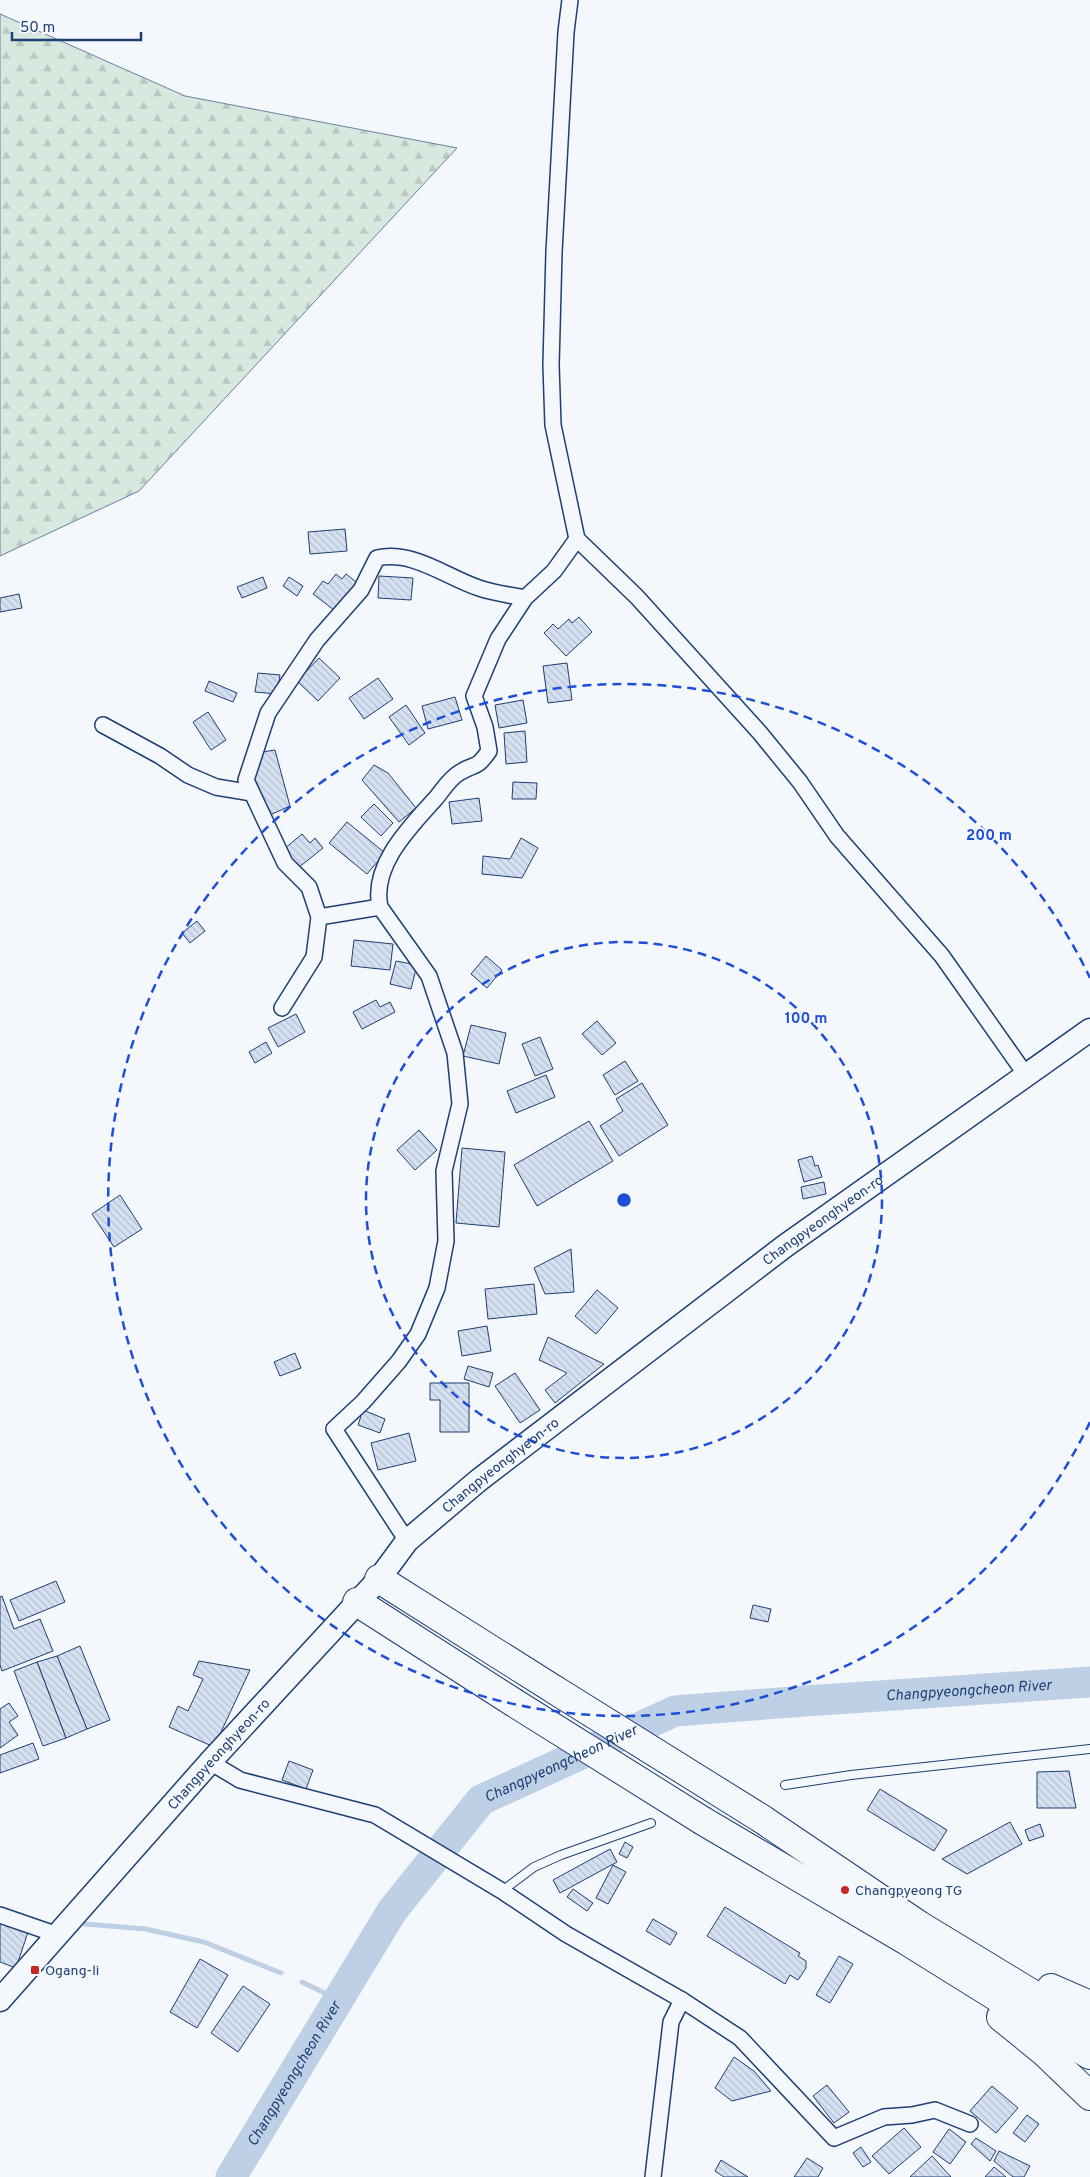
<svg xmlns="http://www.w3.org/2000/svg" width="1090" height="2177" font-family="Overpass,sans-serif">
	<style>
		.forest { fill: url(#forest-firs); stroke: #687fa3 }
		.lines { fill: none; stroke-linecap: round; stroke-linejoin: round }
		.stream { stroke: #bed0e5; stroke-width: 5 }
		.river { stroke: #bed0e5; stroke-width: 31 }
		.building { fill: url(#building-back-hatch); stroke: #1d3f73 }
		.service-casing { stroke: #1d3f73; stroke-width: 10 }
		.minor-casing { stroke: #1d3f73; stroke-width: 18 }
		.secondary-casing { stroke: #1d3f73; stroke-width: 25 }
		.motorway-casing { stroke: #1d3f73; stroke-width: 30 }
		.service { stroke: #f4f7fb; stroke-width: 8 }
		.minor { stroke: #f4f7fb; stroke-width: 15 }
		.secondary { stroke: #f4f7fb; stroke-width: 22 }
		.motorway { stroke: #f4f7fb; stroke-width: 28 }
		.motorway-bridge-casing { stroke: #1d3f73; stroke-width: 30; stroke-linecap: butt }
		.motorway-bridge { stroke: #f4f7fb; stroke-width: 28 }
		.ring { fill: none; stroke: #1d4ed8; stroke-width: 2.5; stroke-dasharray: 9 6 }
		.poi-dot { fill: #c62828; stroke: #f4f7fb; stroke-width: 2 }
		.labels { text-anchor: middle; stroke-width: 4; stroke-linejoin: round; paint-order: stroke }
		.street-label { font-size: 14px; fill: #1d3f73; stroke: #f4f7fb }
		.poi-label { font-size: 14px; fill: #1d3f73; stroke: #f4f7fb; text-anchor: start }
		.water-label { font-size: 15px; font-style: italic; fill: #1d3f73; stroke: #f4f7fb }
		.centre { fill: #1d4ed8; stroke: #f4f7fb; stroke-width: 2.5 }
		.ring-label { font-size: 15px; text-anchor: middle; font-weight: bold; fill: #1d4ed8; stroke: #f4f7fb; stroke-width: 4; stroke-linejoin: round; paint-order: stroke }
	</style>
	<defs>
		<pattern id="forest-firs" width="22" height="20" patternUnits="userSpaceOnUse" patternTransform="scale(1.25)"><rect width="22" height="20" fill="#d7e8df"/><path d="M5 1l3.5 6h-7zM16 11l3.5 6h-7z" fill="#b8c8c3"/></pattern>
		<pattern id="building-back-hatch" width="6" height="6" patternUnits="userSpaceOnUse" patternTransform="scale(1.25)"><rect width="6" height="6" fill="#d5e0f0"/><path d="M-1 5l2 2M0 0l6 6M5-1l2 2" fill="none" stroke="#b6c1d1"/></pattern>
	</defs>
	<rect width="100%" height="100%" fill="#f4f7fb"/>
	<!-- forest -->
	<path class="forest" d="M 0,14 L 185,96 L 457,148 L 139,491 L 0,556 Z"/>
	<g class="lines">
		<!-- stream -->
		<g class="stream">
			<path d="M 85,1924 L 145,1929 L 204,1942 L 281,1973"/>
			<path d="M 302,1982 L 339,2000"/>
		</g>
		<!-- river -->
		<path class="river" id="s1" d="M 231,2177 L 392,1911 L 481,1800 L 675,1711 L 805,1701 L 1090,1682"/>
	</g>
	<!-- building -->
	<g class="building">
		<path d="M 345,529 L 347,551 L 310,554 L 308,532 Z"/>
		<path d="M 336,574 L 342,579 L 346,574 L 360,585 L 338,613 L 313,594 L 323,581 L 328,584 Z"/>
		<path d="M 379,576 L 413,578 L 411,600 L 378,598 Z"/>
		<path d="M 263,577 L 267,588 L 242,598 L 237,587 Z"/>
		<path d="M 289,577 L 303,586 L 297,596 L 283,586 Z"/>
		<path d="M 19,594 L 22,608 L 0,612 L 0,598 Z"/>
		<path d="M 579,617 L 592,632 L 566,656 L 544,633 L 553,624 L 558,629 L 569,619 L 572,623 Z"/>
		<path d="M 319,658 L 340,678 L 318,701 L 297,681 Z"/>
		<path d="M 567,663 L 572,700 L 548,703 L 543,666 Z"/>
		<path d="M 258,673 L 280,675 L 277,694 L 255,692 Z"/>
		<path d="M 378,678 L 393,699 L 364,719 L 349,698 Z"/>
		<path d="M 209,681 L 237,693 L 233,702 L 205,691 Z"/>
		<path d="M 455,697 L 462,720 L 428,729 L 422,706 Z"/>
		<path d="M 523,700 L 527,723 L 499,728 L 495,705 Z"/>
		<path d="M 406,705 L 425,733 L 409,745 L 389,717 Z"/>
		<path d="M 208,712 L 226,740 L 211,750 L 193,722 Z"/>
		<path d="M 525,731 L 527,762 L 506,764 L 504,733 Z"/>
		<path d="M 275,750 L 290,806 L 270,815 L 253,780 L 262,752 Z"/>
		<path d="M 374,765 L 388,773 L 416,808 L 399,822 L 362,780 Z"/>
		<path d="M 513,782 L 537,783 L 536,799 L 512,799 Z"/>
		<path d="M 479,798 L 482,821 L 452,824 L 449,802 Z"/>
		<path d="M 374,804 L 393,823 L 381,836 L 361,817 Z"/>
		<path d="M 347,822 L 385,853 L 367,874 L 329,843 Z"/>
		<path d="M 302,834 L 310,843 L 315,838 L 323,848 L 298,868 L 283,850 Z"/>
		<path d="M 521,838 L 538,848 L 522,878 L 482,874 L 483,856 L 510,859 Z"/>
		<path d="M 197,921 L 205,931 L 190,943 L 182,933 Z"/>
		<path d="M 354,940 L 393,944 L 390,970 L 351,966 Z"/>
		<path d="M 486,956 L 502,970 L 487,988 L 471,974 Z"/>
		<path d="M 396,961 L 417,965 L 411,989 L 390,984 Z"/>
		<path d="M 376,1000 L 380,1007 L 390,1002 L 395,1012 L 362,1029 L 353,1012 Z"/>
		<path d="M 296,1014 L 305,1032 L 278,1047 L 268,1028 Z"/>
		<path d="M 597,1021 L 616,1043 L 602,1055 L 582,1034 Z"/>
		<path d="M 471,1025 L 506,1033 L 499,1064 L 463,1056 Z"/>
		<path d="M 540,1037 L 553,1069 L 535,1076 L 522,1044 Z"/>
		<path d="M 266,1042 L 272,1053 L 255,1063 L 249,1052 Z"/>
		<path d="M 625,1061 L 638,1081 L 615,1095 L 603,1075 Z"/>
		<path d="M 546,1075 L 555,1097 L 516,1113 L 507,1091 Z"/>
		<path d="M 642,1083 L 668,1125 L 619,1156 L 600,1126 L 623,1111 L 616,1099 Z"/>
		<path d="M 589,1121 L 613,1161 L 537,1206 L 514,1165 Z"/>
		<path d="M 419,1130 L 437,1150 L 415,1170 L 397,1150 Z"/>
		<path d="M 462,1148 L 505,1152 L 499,1227 L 456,1223 Z"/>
		<path d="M 812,1156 L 815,1166 L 818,1165 L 822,1177 L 804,1182 L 798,1160 Z"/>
		<path d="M 824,1182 L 826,1194 L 803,1199 L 801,1187 Z"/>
		<path d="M 120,1195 L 142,1229 L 114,1247 L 92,1214 Z"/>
		<path d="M 571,1249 L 574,1292 L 545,1294 L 534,1268 Z"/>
		<path d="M 534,1284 L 537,1314 L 488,1319 L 485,1289 Z"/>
		<path d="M 597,1290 L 618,1308 L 596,1334 L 575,1316 Z"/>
		<path d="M 487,1326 L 491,1351 L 462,1356 L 458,1331 Z"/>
		<path d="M 548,1337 L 604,1364 L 555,1403 L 545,1390 L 567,1373 L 539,1360 Z"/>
		<path d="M 295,1353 L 301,1368 L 280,1376 L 274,1362 Z"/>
		<path d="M 468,1366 L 493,1373 L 489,1387 L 464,1379 Z"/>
		<path d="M 515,1373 L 540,1410 L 520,1423 L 495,1386 Z"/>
		<path d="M 430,1383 L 469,1383 L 469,1432 L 440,1432 L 440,1400 L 430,1400 Z"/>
		<path d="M 363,1410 L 385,1419 L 380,1433 L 358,1425 Z"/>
		<path d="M 409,1433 L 416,1461 L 378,1470 L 371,1443 Z"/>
		<path d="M 56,1581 L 65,1602 L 19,1621 L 10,1600 Z"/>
		<path d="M 2,1596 L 14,1629 L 40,1619 L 53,1651 L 2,1671 L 0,1665 L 0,1597 Z"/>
		<path d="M 753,1605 L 771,1609 L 768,1622 L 750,1618 Z"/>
		<path d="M 80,1646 L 110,1720 L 87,1729 L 57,1656 Z"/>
		<path d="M 57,1656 L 87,1729 L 66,1738 L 37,1662 Z"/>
		<path d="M 199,1661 L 250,1670 L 214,1747 L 169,1727 L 178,1706 L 188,1711 L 203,1679 L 193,1675 Z"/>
		<path d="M 37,1662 L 66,1738 L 43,1746 L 14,1671 Z"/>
		<path d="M 9,1703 L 18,1716 L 9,1722 L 18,1735 L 0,1748 L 0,1709 Z"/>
		<path d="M 33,1743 L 39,1759 L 0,1773 L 0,1755 Z"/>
		<path d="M 289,1761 L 313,1770 L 306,1789 L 282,1780 Z"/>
		<path d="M 1069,1771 L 1076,1808 L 1037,1808 L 1037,1772 Z"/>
		<path d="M 880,1789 L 947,1830 L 934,1851 L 867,1810 Z"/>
		<path d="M 1010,1822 L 1022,1844 L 967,1874 L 942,1859 Z"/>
		<path d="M 1040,1824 L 1044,1836 L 1029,1841 L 1025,1830 Z"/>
		<path d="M 625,1842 L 633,1847 L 627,1858 L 619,1854 Z"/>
		<path d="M 610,1849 L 617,1862 L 560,1893 L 553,1880 Z"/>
		<path d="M 613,1865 L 626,1872 L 608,1904 L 596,1898 Z"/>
		<path d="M 573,1889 L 593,1903 L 587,1911 L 567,1897 Z"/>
		<path d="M 725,1907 L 800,1953 L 798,1956 L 806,1961 L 806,1968 L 798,1980 L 790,1975 L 785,1984 L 707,1936 Z"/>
		<path d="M 653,1919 L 677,1933 L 670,1945 L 646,1931 Z"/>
		<path d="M 0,1923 L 28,1932 L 16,1968 L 0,1962 Z"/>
		<path d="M 839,1956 L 853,1964 L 830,2003 L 816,1995 Z"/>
		<path d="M 200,1959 L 228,1975 L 197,2028 L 170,2012 Z"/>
		<path d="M 243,1986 L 270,2004 L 238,2052 L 211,2033 Z"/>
		<path d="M 734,2057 L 754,2071 L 771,2091 L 732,2101 L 715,2088 Z"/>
		<path d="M 827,2085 L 849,2112 L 834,2123 L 813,2096 Z"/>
		<path d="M 992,2086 L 1018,2108 L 996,2133 L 970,2111 Z"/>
		<path d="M 1027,2115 L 1039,2124 L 1025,2142 L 1013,2133 Z"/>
		<path d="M 904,2128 L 921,2147 L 889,2174 L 872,2156 Z"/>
		<path d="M 949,2129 L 966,2142 L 950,2164 L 933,2152 Z"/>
		<path d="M 976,2138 L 996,2151 L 990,2161 L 971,2144 Z"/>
		<path d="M 861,2147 L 871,2162 L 863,2167 L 853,2153 Z"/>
		<path d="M 999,2151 L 1030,2166 L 1024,2177 L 1013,2177 L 994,2161 Z"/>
		<path d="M 932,2156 L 951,2177 L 910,2177 Z"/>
		<path d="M 807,2158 L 823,2168 L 818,2177 L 794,2177 Z"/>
		<path d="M 721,2160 L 748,2177 L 724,2177 L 715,2171 Z"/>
		<path d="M 994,2167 L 1006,2177 L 985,2177 Z"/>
	</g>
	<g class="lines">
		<!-- service casing -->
		<g class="service-casing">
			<g id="service">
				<path d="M 785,1785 L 851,1775 L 1090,1749"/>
				<path d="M 502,1891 L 534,1867 L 561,1855 L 651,1823"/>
			</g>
		</g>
		<!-- minor casing -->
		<g class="minor-casing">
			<g id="minor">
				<path d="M 570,0 L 566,32 L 554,252 L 551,365 L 553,425 L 577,539 L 637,597 L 760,733 L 800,782 L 837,836 L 942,956 L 1026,1075"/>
				<path d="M 103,725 L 160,756 L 188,775 L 216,787 L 252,793"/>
				<path d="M 319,917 L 380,907"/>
				<path d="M 282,1008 L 314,957 L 319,917 L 309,887 L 285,863 L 246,780 L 268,713 L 317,640 L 361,590 L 377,558 C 413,550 446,577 479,588 C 493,593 510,595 525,598"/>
				<path d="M 407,1541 L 334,1429 L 363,1402 L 399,1361 L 418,1334 L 437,1288 L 446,1241 L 444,1171 L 460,1104 L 455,1053 L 429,976 L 380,907 C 371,865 410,827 436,798 C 442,791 450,778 459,773 C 476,762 475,771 489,751 L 485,727 L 474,696 L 498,639 L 525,598 L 554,571 L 577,539"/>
				<path d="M 210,1762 L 240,1780 L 375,1815 L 502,1891 L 566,1934 L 682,2000 L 740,2038 L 834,2138 L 884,2117 L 912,2115 L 935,2110 L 970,2124"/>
				<path d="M 0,1915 L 58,1935"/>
				<path d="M 653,2177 L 671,2022 L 682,2000"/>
			</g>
		</g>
		<!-- secondary casing -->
		<g class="secondary-casing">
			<g id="secondary">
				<path id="s2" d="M 0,2000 L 210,1762 L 379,1579 L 407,1541 L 479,1480 L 785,1246 L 1090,1030"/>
			</g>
		</g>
		<!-- motorway casing -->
		<g class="motorway-casing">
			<g id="motorway">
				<path d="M 379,1579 L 555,1690"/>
				<path d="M 357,1602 L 513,1702"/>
				<path d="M 762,1819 L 919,1925 L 1090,2029"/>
				<path d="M 703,1821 L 907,1941 L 1090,2055"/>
				<path d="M 1051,1988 L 1090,2005"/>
				<path d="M 1001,2017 L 1043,2051 L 1090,2096"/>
			</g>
		</g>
		<!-- service -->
		<use href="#service" class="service"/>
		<!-- minor -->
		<use href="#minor" class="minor"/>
		<!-- secondary -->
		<use href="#secondary" class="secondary"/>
		<!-- motorway -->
		<use href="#motorway" class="motorway"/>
		<!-- motorway-bridge casing -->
		<g class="motorway-bridge-casing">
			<g id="motorway-bridge">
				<path d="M 555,1690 L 762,1819"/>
				<path d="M 513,1702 L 703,1821"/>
			</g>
		</g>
		<!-- motorway-bridge -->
		<use href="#motorway-bridge" class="motorway-bridge"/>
	</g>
	<!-- distance rings -->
	<g class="ring">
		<circle cx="624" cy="1200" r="258"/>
		<path d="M1090 1422A516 516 0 1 1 1090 978"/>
	</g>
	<!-- markers -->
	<g class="poi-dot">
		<circle cx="845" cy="1890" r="5"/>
		<rect x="30" y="1965" width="10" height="10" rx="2.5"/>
	</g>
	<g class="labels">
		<!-- street labels -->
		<g class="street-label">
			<text dy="5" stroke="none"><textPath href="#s2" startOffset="1139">Changpyeonghyeon-ro</textPath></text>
			<text dy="5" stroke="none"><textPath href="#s2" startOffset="734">Changpyeonghyeon-ro</textPath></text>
			<text dy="5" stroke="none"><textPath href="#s2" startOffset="329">Changpyeonghyeon-ro</textPath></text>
		</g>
		<!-- poi labels -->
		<g class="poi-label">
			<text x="855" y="1895">Changpyeong TG</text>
			<text x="45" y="1975">Ogang-li</text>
		</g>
		<!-- water labels -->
		<g class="water-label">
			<text dy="5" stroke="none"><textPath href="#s1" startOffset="961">Changpyeongcheon River</textPath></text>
			<text dy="5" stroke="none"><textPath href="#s1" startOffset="541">Changpyeongcheon River</textPath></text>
			<text dy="5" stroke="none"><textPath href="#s1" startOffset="121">Changpyeongcheon River</textPath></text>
		</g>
	</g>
	<circle cx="624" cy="1200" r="8" class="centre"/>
	<g class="ring-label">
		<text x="989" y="840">200 m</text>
		<text x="806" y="1023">100 m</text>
	</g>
	<!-- scale -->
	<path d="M12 32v8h129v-8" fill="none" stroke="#1d3f73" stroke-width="2.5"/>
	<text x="20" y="32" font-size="15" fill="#1d3f73" stroke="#f4f7fb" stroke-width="4" paint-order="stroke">50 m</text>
</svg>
